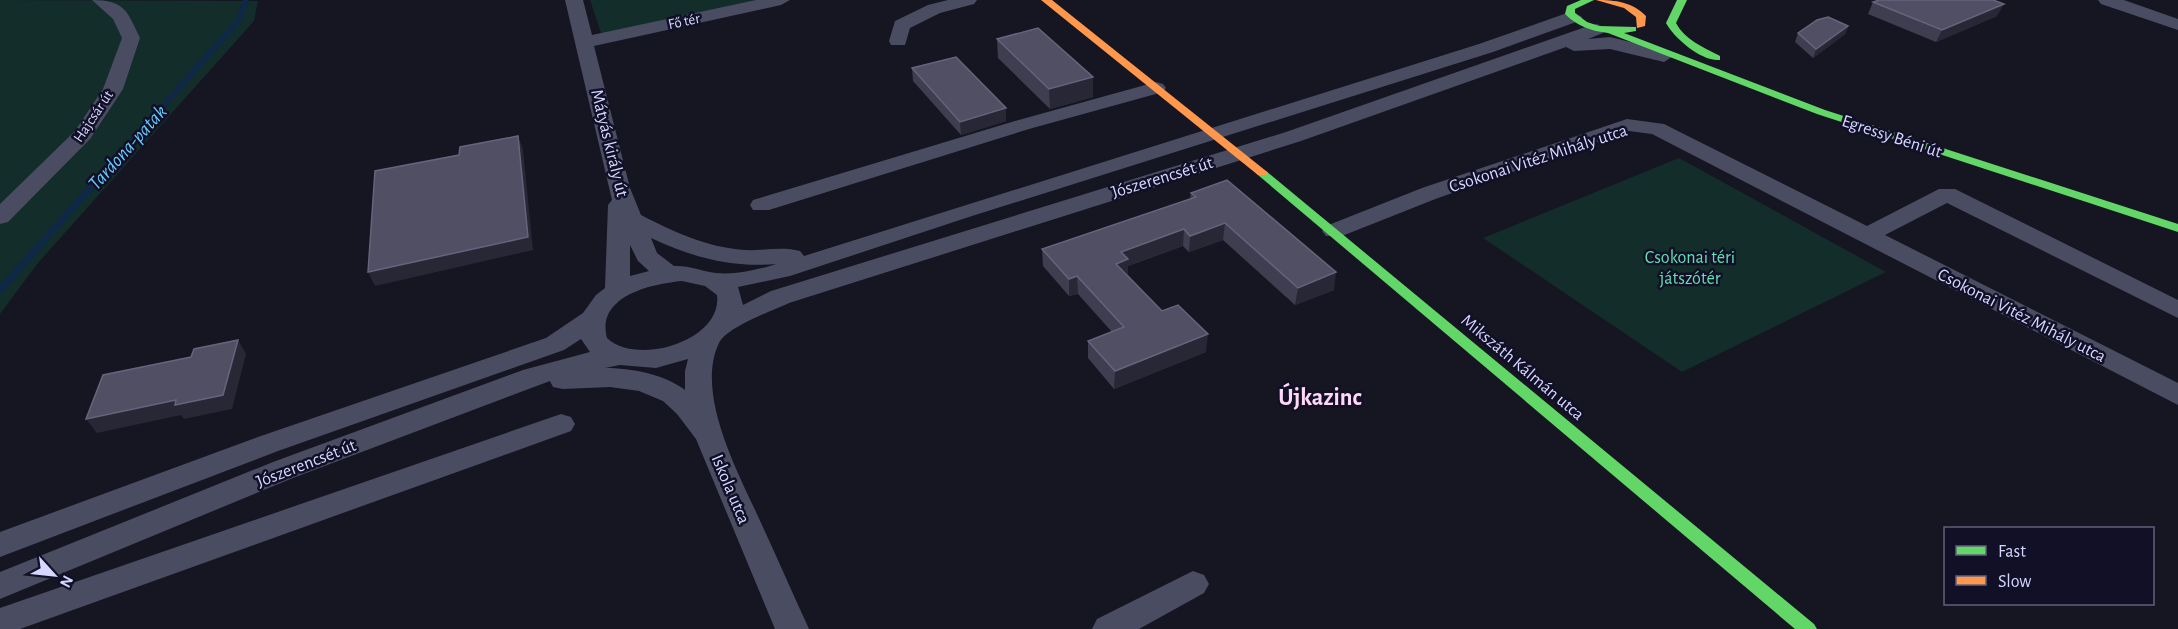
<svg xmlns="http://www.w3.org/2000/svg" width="2178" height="629" font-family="'Alegreya Sans',sans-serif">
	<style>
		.green { fill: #132d2b }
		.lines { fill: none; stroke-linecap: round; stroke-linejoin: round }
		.stream-far1 { stroke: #0e2845; stroke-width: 6 }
		.stream { stroke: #0e2845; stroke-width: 7 }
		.street { fill: #4a4c62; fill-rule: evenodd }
		.fast { fill: #63d668; fill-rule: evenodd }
		.slow { fill: #ff974d; fill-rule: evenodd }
		.wall { fill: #3f3e51 }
		.shaded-wall { fill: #282736 }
		.building { fill: #504f64; stroke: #65647c; stroke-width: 1.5 }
		.labels { text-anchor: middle; stroke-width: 5; stroke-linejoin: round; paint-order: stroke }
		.far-street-label { font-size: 15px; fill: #d6d7ff; stroke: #111027 }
		.street-label { font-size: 18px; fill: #d6d7ff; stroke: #111027 }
		.park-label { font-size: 18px; fill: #62dfb0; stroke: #111027 }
		.water-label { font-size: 20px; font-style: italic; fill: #66cafd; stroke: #111027 }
		.district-label { font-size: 24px; font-weight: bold; fill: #ffd8f5; stroke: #111027 }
	</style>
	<rect width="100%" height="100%" fill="#161522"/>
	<!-- green -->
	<g class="green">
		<path d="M 0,0 L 258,1 L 254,21 L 38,263 L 0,314 Z"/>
		<path d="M 590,0 L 781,0 L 603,39 Z"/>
		<path d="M 1679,158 L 1886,272 L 1682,372 L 1483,238 Z"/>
	</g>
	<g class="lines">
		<!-- stream-far1 -->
		<path class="stream-far1" d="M 109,167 L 239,20 L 246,0"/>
		<!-- stream -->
		<path class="stream" d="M 0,290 L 110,166"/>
		<!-- street -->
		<g class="street">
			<path d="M 92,0 C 125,0 127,11 140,38 L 123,89 L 90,139 L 8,222 L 0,224 L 0,204 L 75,131 L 103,89 L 122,38 L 113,19 Z"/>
			<path d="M 565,0 L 583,0 L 592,35 L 756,0 L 790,0 L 781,5 L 594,46 L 630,188 L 641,215 C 674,232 706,247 744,250 C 762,251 782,246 800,251 L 804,256 L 1479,44 L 1567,13 L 1573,12 L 1582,17 L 1579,21 L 1493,52 L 972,216 L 790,276 L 738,287 L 743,305 L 771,291 L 1286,132 L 1591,25 L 1597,24 L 1606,29 L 1603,33 L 1588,39 L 1610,37 L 1671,52 L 1673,56 L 1664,62 L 1610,49 L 1574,51 L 1566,47 L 1301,141 L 789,303 C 772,311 727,327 719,343 C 694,395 741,478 762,525 C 778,560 793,594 809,629 L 775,629 L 696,439 L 677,414 L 663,401 L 639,391 L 610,387 L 563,389 L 553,387 L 550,381 L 293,478 L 0,599 L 0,572 L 273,462 L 523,370 L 590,352 L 581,339 L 564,350 L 278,451 L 0,557 L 0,532 L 258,437 L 546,338 L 583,313 L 596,295 L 605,288 L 608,205 L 612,200 ZM 651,238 C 691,257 732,268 776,264 C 758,270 735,275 716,273 C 701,271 688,265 674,266 L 657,253 ZM 630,245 L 638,261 L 649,271 L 630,276 ZM 682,281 L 705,286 L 717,295 C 723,340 638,367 607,338 C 596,296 651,284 682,281 ZM 688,359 L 685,371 L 685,390 C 664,374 631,368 605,368 L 620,365 L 656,368 Z"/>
			<path d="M 948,0 L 977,0 L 974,4 L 940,13 L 910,28 L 905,45 L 891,45 L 889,41 L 895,21 L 928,5 Z"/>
			<path d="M 2098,0 L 2124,0 L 2178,19 L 2178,30 L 2101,4 Z"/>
			<path d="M 1156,82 L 1163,84 L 1166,88 L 1163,92 L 1029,129 L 769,210 L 753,210 L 750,205 L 753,200 L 1015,121 Z"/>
			<path d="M 1627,119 L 1664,124 L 1867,226 L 1939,189 L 1955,189 L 2178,300 L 2178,318 L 1947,203 L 1885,235 L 2178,383 L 2178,405 L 1652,134 L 1629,131 L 1438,198 L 1342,236 L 1326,236 L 1322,231 L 1326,226 L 1422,188 Z"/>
			<path d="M 561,414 L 571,417 L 575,424 L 571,431 L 20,629 L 0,629 L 0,608 Z"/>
			<path d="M 1193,571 L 1204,575 L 1209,584 L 1204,593 L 1139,629 L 1092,629 L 1097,619 Z"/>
		</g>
		<!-- fast -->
		<g class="fast">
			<path d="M 1581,0 L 1594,0 L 1575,9 L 1575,13 L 1587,22 L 1599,26 L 1636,27 L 1636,31 L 1624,33 L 1825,110 L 2178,224 L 2178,232 L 1817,114 L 1608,33 C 1591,31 1577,26 1565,14 L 1567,6 Z"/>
			<path d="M 1677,0 L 1687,0 L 1676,23 C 1685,40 1703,47 1720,56 L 1720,60 C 1702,62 1674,38 1666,23 Z"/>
			<path d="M 1262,170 L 1266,171 L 1814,624 L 1817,629 L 1795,629 L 1258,175 L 1256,173 Z"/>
		</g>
		<!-- slow -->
		<g class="slow">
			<path d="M 1041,0 L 1052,0 L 1266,171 L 1268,173 L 1266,175 L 1258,175 Z"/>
			<path d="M 1596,0 C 1616,0 1632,2 1646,16 L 1645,26 L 1637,28 L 1636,17 L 1624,8 Z"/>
		</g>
	</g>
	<!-- wall -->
	<g class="wall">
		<path d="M 1873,2 L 1997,16 L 1936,42 L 1868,14 Z"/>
		<path d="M 1848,26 L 1845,34 L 1813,58 L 1795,42 L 1798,33 Z"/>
		<path d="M 997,39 L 1093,77 L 1093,97 L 1050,109 L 998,58 Z"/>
		<path d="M 912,68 L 1006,121 L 961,135 L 913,81 Z"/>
		<path d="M 1191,193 L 1334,290 L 1295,305 L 1223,240 L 1189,252 L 1183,246 L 1128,266 L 1128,275 L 1162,311 L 1206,352 L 1114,389 L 1088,358 L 1088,341 L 1112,332 L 1078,294 L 1069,296 L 1043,266 L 1042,249 L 1190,199 Z"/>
	</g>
	<!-- shaded-wall -->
	<g class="shaded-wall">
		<path d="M 2004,4 L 1997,16 L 1936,42 L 1942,30 Z"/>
		<path d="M 1848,26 L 1845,34 L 1813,58 L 1816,49 Z"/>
		<path d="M 1093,77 L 1093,97 L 1050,109 L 1049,89 Z"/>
		<path d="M 1006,108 L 1006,121 L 961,135 L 960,122 Z"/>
		<path d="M 518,136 L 523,149 L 533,250 L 375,286 L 368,272 Z"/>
		<path d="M 1225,223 L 1223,240 L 1189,252 L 1190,236 Z"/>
		<path d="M 1184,229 L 1183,246 L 1128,266 L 1128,276 L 1116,264 L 1121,252 Z"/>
		<path d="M 1336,272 L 1334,290 L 1295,305 L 1298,288 Z"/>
		<path d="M 1077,276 L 1078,294 L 1069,296 L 1069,279 Z"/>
		<path d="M 1208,334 L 1206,352 L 1114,389 L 1115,371 Z"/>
		<path d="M 238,340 L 246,354 L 232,409 L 184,419 L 181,415 L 97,433 L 86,419 Z"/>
	</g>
	<!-- building -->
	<g class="building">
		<path d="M 1879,0 L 1993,0 L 2004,4 L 1942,30 L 1873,2 Z"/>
		<path d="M 1828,17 L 1848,26 L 1816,49 L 1798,33 L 1817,20 Z"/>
		<path d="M 1038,28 L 1093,77 L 1049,89 L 997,39 Z"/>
		<path d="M 956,57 L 1006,108 L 960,122 L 912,68 Z"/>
		<path d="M 518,136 L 528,237 L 368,272 L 375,171 L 459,155 L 460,147 Z"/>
		<path d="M 1227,180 L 1336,272 L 1298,288 L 1225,223 L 1190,236 L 1184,229 L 1121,252 L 1128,259 L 1116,264 L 1162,311 L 1178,305 L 1208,334 L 1115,371 L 1088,341 L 1124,327 L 1077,276 L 1069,279 L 1042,249 L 1196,197 L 1191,193 Z"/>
		<path d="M 238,340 L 223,395 L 175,405 L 176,400 L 86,419 L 103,375 L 191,357 L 194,349 Z"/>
	</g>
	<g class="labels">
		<!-- far-street labels -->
		<g class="far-street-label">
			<text transform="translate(684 21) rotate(-12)" y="5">Fő tér</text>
			<text transform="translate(93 116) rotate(-56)" y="5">Hajcsár út</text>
		</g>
		<!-- street labels -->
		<g class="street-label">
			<text transform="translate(1892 136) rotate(18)" y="6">Egressy Béni út</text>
			<text transform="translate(610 143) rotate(76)" y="6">Mátyás király út</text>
			<text transform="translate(1538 158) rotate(-18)" y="6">Csokonai Vitéz Mihály utca</text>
			<text transform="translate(1162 177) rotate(-17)" y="6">Jószerencsét út</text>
			<text transform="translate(2022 315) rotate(27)" y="6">Csokonai Vitéz Mihály utca</text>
			<text transform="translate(1523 367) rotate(40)" y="6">Mikszáth Kálmán utca</text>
			<text transform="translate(306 463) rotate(-21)" y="6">Jószerencsét út</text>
			<text transform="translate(731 489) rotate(67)" y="6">Iskola utca</text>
		</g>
		<!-- park labels -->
		<g class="park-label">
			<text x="1690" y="263">Csokonai téri<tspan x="1690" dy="21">játszótér</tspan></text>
		</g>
		<!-- water labels -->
		<g class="water-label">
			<text transform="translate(127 147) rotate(-48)" y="7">Tardona-patak</text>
		</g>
		<!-- district labels -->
		<g class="district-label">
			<text x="1320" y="405">Újkazinc</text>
		</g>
	</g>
	<!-- legend -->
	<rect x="1944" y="527" width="210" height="78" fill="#111027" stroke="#60607d" stroke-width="1.5"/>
	<rect x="1956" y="546" width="30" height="9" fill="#63d668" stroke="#60607d" stroke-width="1.5"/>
	<text x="1998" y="557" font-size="18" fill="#d6d7ff">Fast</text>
	<rect x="1956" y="576" width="30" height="9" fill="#ff974d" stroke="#60607d" stroke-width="1.5"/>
	<text x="1998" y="587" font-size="18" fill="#d6d7ff">Slow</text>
	<!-- north arrow -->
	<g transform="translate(54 575) rotate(117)" stroke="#111027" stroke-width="4.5" paint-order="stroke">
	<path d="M0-4.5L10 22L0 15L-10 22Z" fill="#d6d7ff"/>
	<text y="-9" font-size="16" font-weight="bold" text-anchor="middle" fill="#d6d7ff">N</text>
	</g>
</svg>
